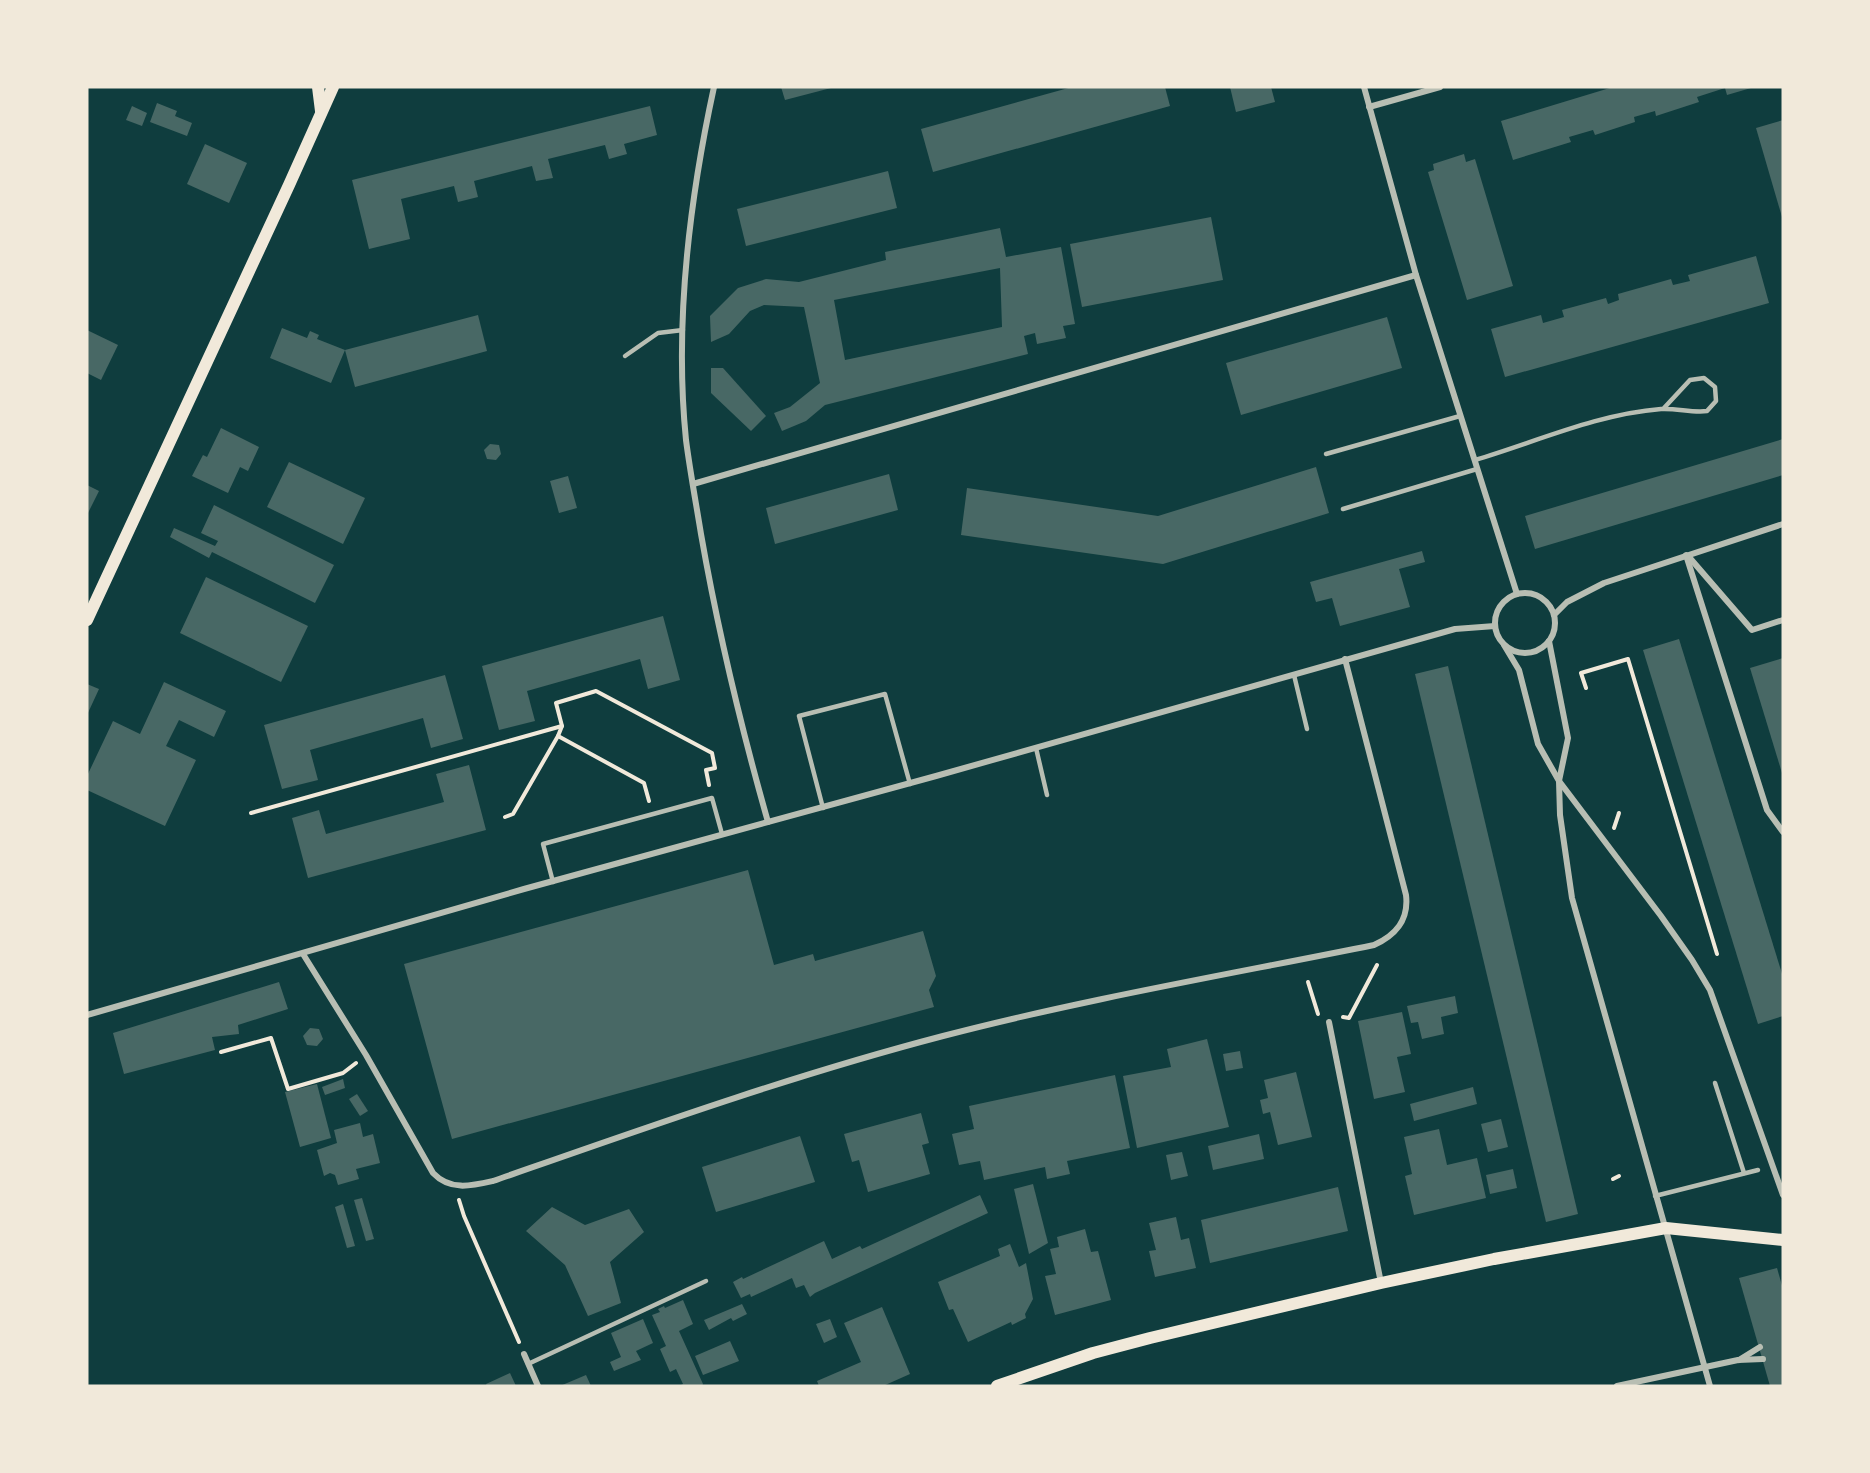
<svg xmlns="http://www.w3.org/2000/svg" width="1870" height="1473" font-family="'Roboto Condensed',sans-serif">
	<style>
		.building { fill: #486865; fill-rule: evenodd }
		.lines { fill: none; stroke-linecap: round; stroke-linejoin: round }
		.path { stroke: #f1e9da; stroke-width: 4 }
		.service { stroke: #b8beb3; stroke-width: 4.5 }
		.minor { stroke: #b8beb3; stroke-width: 6 }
		.secondary { stroke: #f1e9da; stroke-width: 12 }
	</style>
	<rect width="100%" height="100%" fill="#0f3d3e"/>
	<!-- building -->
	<g class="building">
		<path d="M 781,87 L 831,87 L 831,88 L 785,100 Z"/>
		<path d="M 1072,87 L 1165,87 L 1170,106 L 933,172 L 921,129 Z"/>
		<path d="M 1230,87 L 1271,87 L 1275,102 L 1236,112 Z"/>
		<path d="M 1613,87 L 1751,87 L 1751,88 L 1727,95 L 1725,88 L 1697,97 L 1699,102 L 1656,116 L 1655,111 L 1634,117 L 1635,122 L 1595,135 L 1593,130 L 1569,137 L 1571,142 L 1513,160 L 1501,121 Z"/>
		<path d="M 157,103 L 177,111 L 175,116 L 192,123 L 187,136 L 150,122 Z"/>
		<path d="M 132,106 L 147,113 L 142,126 L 126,120 Z"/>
		<path d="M 650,106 L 657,135 L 624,144 L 627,154 L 609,159 L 605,145 L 548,159 L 553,178 L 536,181 L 532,166 L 474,181 L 478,197 L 458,202 L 454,186 L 401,199 L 410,239 L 369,249 L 352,180 Z"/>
		<path d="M 1783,120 L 1783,217 L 1782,217 L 1756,128 Z"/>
		<path d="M 205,144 L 247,163 L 229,203 L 187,184 Z"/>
		<path d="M 1464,154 L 1466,162 L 1475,159 L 1513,286 L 1467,300 L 1428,172 L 1434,170 L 1433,164 Z"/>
		<path d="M 888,171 L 897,208 L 746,246 L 737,209 Z"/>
		<path d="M 1211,217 L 1223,280 L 1082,307 L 1070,244 Z"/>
		<path d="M 1000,228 L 1006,257 L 1061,247 L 1075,324 L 1063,326 L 1066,338 L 1037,344 L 1035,333 L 1024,336 L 1028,354 L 825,405 L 806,421 L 782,431 L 774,413 L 790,407 L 820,383 L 804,307 L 764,305 L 750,311 L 729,334 L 711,342 L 710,316 L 738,288 L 766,279 L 799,282 L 886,260 L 885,252 ZM 1000,268 L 1002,327 L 845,360 L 834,300 Z"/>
		<path d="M 1756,256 L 1769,303 L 1505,377 L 1491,329 L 1541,315 L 1543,323 L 1564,317 L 1562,310 L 1606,298 L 1608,304 L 1619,300 L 1618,294 L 1671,279 L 1673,285 L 1690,281 L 1688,275 Z"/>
		<path d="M 478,315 L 487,351 L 355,387 L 345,350 L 331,383 L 270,358 L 282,328 L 307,338 L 310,331 L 319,335 L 317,339 L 345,350 Z"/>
		<path d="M 1387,317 L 1402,368 L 1241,415 L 1226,363 Z"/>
		<path d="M 87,330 L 118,345 L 101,380 L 87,373 Z"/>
		<path d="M 711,368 L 723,368 L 766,416 L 751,431 L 711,393 Z"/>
		<path d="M 221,428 L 259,447 L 248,471 L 240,467 L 228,493 L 192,476 L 203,455 L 207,457 Z"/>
		<path d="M 1783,439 L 1783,475 L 1535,549 L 1525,516 Z"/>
		<path d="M 490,444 L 499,445 L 501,454 L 496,460 L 487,459 L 484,450 Z"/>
		<path d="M 289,462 L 365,498 L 343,544 L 267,507 Z"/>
		<path d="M 1316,467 L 1329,513 L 1163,564 L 961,535 L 967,488 L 1158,516 Z"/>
		<path d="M 889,474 L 898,510 L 775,544 L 766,508 Z"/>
		<path d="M 568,476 L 577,508 L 559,513 L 550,481 Z"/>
		<path d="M 87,485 L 99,491 L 87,515 Z"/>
		<path d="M 214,505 L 334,565 L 315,603 L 212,552 L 209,558 L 170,537 L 174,528 L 215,546 L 218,541 L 201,533 Z"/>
		<path d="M 1422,551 L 1425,562 L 1399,569 L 1410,607 L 1340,626 L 1332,598 L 1316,602 L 1310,582 Z"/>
		<path d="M 206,577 L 308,626 L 281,682 L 180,633 Z"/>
		<path d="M 663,616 L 680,680 L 648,689 L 640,659 L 527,691 L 535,721 L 499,730 L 482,666 Z"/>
		<path d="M 1679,639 L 1783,977 L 1783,1016 L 1758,1024 L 1643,650 Z"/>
		<path d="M 1783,658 L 1783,773 L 1782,773 L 1750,668 Z"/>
		<path d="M 1448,666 L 1578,1214 L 1546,1222 L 1415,674 Z"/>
		<path d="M 445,675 L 463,739 L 431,748 L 423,718 L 310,750 L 318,780 L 282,789 L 264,725 Z"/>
		<path d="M 164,682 L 226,711 L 214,737 L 179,720 L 166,746 L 196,760 L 165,826 L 87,790 L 87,776 L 113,721 L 140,734 Z"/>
		<path d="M 87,684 L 99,689 L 87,715 Z"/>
		<path d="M 469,765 L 486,830 L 308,878 L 292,818 L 319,810 L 326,834 L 444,802 L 436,774 Z"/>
		<path d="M 748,870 L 774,965 L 813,954 L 815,961 L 923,931 L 936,976 L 929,990 L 934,1007 L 452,1139 L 404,964 Z"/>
		<path d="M 279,982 L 288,1009 L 238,1025 L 239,1034 L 212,1037 L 215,1050 L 124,1074 L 113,1033 Z"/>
		<path d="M 1455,996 L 1458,1013 L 1441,1017 L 1444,1034 L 1422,1039 L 1418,1022 L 1411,1023 L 1407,1006 Z"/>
		<path d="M 1402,1012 L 1411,1054 L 1397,1057 L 1405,1092 L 1374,1099 L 1358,1021 Z"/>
		<path d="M 310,1028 L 319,1029 L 323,1039 L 317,1046 L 307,1045 L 303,1036 Z"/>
		<path d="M 1207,1039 L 1229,1127 L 1137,1148 L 1123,1076 L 1171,1067 L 1167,1049 Z"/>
		<path d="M 1240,1051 L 1243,1068 L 1226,1071 L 1223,1054 Z"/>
		<path d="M 1296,1072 L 1312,1137 L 1278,1145 L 1270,1112 L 1263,1114 L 1260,1100 L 1268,1098 L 1264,1080 Z"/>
		<path d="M 1115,1075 L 1130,1148 L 1067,1161 L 1070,1174 L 1047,1179 L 1045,1167 L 984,1180 L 980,1161 L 959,1165 L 952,1134 L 974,1129 L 969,1106 Z"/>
		<path d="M 343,1079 L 345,1088 L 325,1095 L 322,1087 Z"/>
		<path d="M 317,1084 L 331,1138 L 300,1147 L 285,1092 Z"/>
		<path d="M 1473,1087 L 1477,1104 L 1414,1121 L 1410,1104 Z"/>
		<path d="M 357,1094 L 368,1111 L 360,1116 L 349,1099 Z"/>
		<path d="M 921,1113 L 929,1143 L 922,1145 L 930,1174 L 868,1192 L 859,1160 L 852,1162 L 844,1134 Z"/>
		<path d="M 1501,1119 L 1508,1147 L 1488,1152 L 1481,1124 Z"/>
		<path d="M 360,1123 L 363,1137 L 373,1134 L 380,1163 L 356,1169 L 359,1179 L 338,1185 L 335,1175 L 330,1173 L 324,1176 L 317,1150 L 337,1143 L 334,1130 Z"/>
		<path d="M 1439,1129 L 1447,1165 L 1477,1158 L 1486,1198 L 1414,1215 L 1405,1176 L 1412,1174 L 1404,1137 Z"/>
		<path d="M 1259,1134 L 1264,1159 L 1213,1170 L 1208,1146 Z"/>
		<path d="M 800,1136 L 815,1182 L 716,1212 L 702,1167 Z"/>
		<path d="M 1182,1152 L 1188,1176 L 1171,1180 L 1166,1155 Z"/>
		<path d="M 1513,1169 L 1517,1188 L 1490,1194 L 1486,1175 Z"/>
		<path d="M 1033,1184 L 1048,1243 L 1029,1254 L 1014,1189 Z"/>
		<path d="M 1338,1187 L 1348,1231 L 1210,1263 L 1201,1220 Z"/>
		<path d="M 980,1195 L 988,1213 L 815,1293 L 810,1297 L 804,1285 L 796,1288 L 792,1278 L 751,1297 L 750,1294 L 741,1298 L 733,1282 L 742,1277 L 743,1279 L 824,1241 L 832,1259 L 860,1246 L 862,1249 Z"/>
		<path d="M 362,1198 L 374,1239 L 366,1241 L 354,1200 Z"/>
		<path d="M 343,1204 L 355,1246 L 347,1248 L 335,1207 Z"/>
		<path d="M 552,1207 L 585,1225 L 629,1209 L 644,1232 L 610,1262 L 621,1303 L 588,1316 L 565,1265 L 526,1231 Z"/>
		<path d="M 1176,1217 L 1181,1240 L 1189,1238 L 1196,1268 L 1155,1277 L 1149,1251 L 1156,1250 L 1149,1223 Z"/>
		<path d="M 1085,1229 L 1091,1252 L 1098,1251 L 1111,1300 L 1055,1315 L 1045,1276 L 1056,1274 L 1050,1249 L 1059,1247 L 1057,1237 Z"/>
		<path d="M 1010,1244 L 1019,1267 L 1026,1263 L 1033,1299 L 1025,1314 L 1026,1318 L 1012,1325 L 1011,1322 L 968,1342 L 953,1309 L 949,1310 L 938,1282 L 1000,1256 L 998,1249 Z"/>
		<path d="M 1777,1268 L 1783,1289 L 1783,1386 L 1770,1386 L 1739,1278 Z"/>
		<path d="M 683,1300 L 693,1324 L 679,1331 L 703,1384 L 702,1386 L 679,1386 L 683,1384 L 676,1369 L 670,1372 L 660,1349 L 666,1346 L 652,1315 L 660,1312 L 658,1309 L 664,1306 L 665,1308 Z"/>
		<path d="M 742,1304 L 747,1314 L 733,1321 L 731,1318 L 709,1330 L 704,1320 Z"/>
		<path d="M 882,1307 L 910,1374 L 883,1386 L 819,1386 L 817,1381 L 861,1362 L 844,1323 Z"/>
		<path d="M 643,1319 L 653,1343 L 636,1351 L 641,1360 L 614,1371 L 610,1362 L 621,1357 L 611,1333 Z"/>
		<path d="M 830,1319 L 837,1337 L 824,1343 L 816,1324 Z"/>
		<path d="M 730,1341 L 739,1361 L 703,1375 L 695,1356 Z"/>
		<path d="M 510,1373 L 516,1386 L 487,1386 L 486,1384 Z"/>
		<path d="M 586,1375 L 591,1386 L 560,1386 Z"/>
	</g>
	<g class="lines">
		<!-- path -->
		<g class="path">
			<path d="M 1586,688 L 1581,673 L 1628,659 L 1717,954"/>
			<path d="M 558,736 L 562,726 L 556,703 L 596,691 L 712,753 L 715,768 L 706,770 L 709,785"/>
			<path d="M 251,813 L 562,726"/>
			<path d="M 505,817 L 513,814 L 558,736 L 644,783 L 649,801"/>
			<path d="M 1614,828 L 1619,813"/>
			<path d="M 1308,982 L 1318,1014"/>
			<path d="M 1343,1017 L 1349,1018 L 1377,965"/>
			<path d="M 221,1052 L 271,1038 L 288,1089 L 343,1073 L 356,1063"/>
			<path d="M 1613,1179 L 1619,1176"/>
			<path d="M 459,1200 L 464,1216 L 519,1342"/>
		</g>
		<!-- service -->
		<g class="service">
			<path d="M 625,356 L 658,333 L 683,330"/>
			<path d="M 1326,454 L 1460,416"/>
			<path d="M 1475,460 C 1536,442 1597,414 1661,409 C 1677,408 1692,413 1707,411 L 1716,401 L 1715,387 L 1704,378 L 1690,380 L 1664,408"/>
			<path d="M 1343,509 L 1477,469"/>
			<path d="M 1294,675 L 1307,729"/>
			<path d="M 1036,748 L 1047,795"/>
			<path d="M 823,808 L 799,716 L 885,694 L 910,784"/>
			<path d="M 553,882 L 543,844 L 712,798 L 722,834"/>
			<path d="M 1715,1083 L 1744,1173"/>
			<path d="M 1655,1196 L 1758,1170"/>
			<path d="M 528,1364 L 706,1281"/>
		</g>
		<!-- minor -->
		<g class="minor">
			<path d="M 714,87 C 689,202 674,322 686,440 C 690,471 696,503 701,534 C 718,631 741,727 768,822"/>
			<path d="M 1364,87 L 1416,275 L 1517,594"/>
			<path d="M 1369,107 L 1440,87"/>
			<path d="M 693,484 L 1416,275"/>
			<path d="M 1686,555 L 1767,810 L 1783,832"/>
			<path d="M 1689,557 L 1752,630 L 1783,620"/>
			<circle cx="1525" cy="623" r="30"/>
			<path d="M 1554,615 L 1567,602 L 1604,583 L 1783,524"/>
			<path d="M 1549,641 L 1568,738 L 1559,781 L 1560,815 L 1572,898 L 1710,1386"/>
			<path d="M 1504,645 L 1519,670 L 1538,744 L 1559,781 L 1661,916 L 1692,960 L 1710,990 L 1783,1195"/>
			<path d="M 303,954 L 366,1055 L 433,1173 C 450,1191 471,1186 493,1181 C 642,1129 790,1076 943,1036 C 1085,999 1231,974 1374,945 C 1396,935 1409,920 1406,895 L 1345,659"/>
			<path d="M 87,1015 L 524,889 L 936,776 L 1455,629 L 1495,626"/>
			<path d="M 1329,1022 L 1381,1283"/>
			<path d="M 524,1354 L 538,1386"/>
			<path d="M 1739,1360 L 1760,1347"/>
			<path d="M 1617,1386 L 1738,1360 L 1763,1359"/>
		</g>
		<!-- secondary -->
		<g class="secondary">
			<path d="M 318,87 L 321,111"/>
			<path d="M 87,620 L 289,185 L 333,87"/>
			<path d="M 997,1386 L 1093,1353 L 1150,1338 L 1381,1283 L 1494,1259 L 1666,1228 L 1783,1240"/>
		</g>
	</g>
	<!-- border -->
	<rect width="1870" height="1473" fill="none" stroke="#f1e9da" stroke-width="177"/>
</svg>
